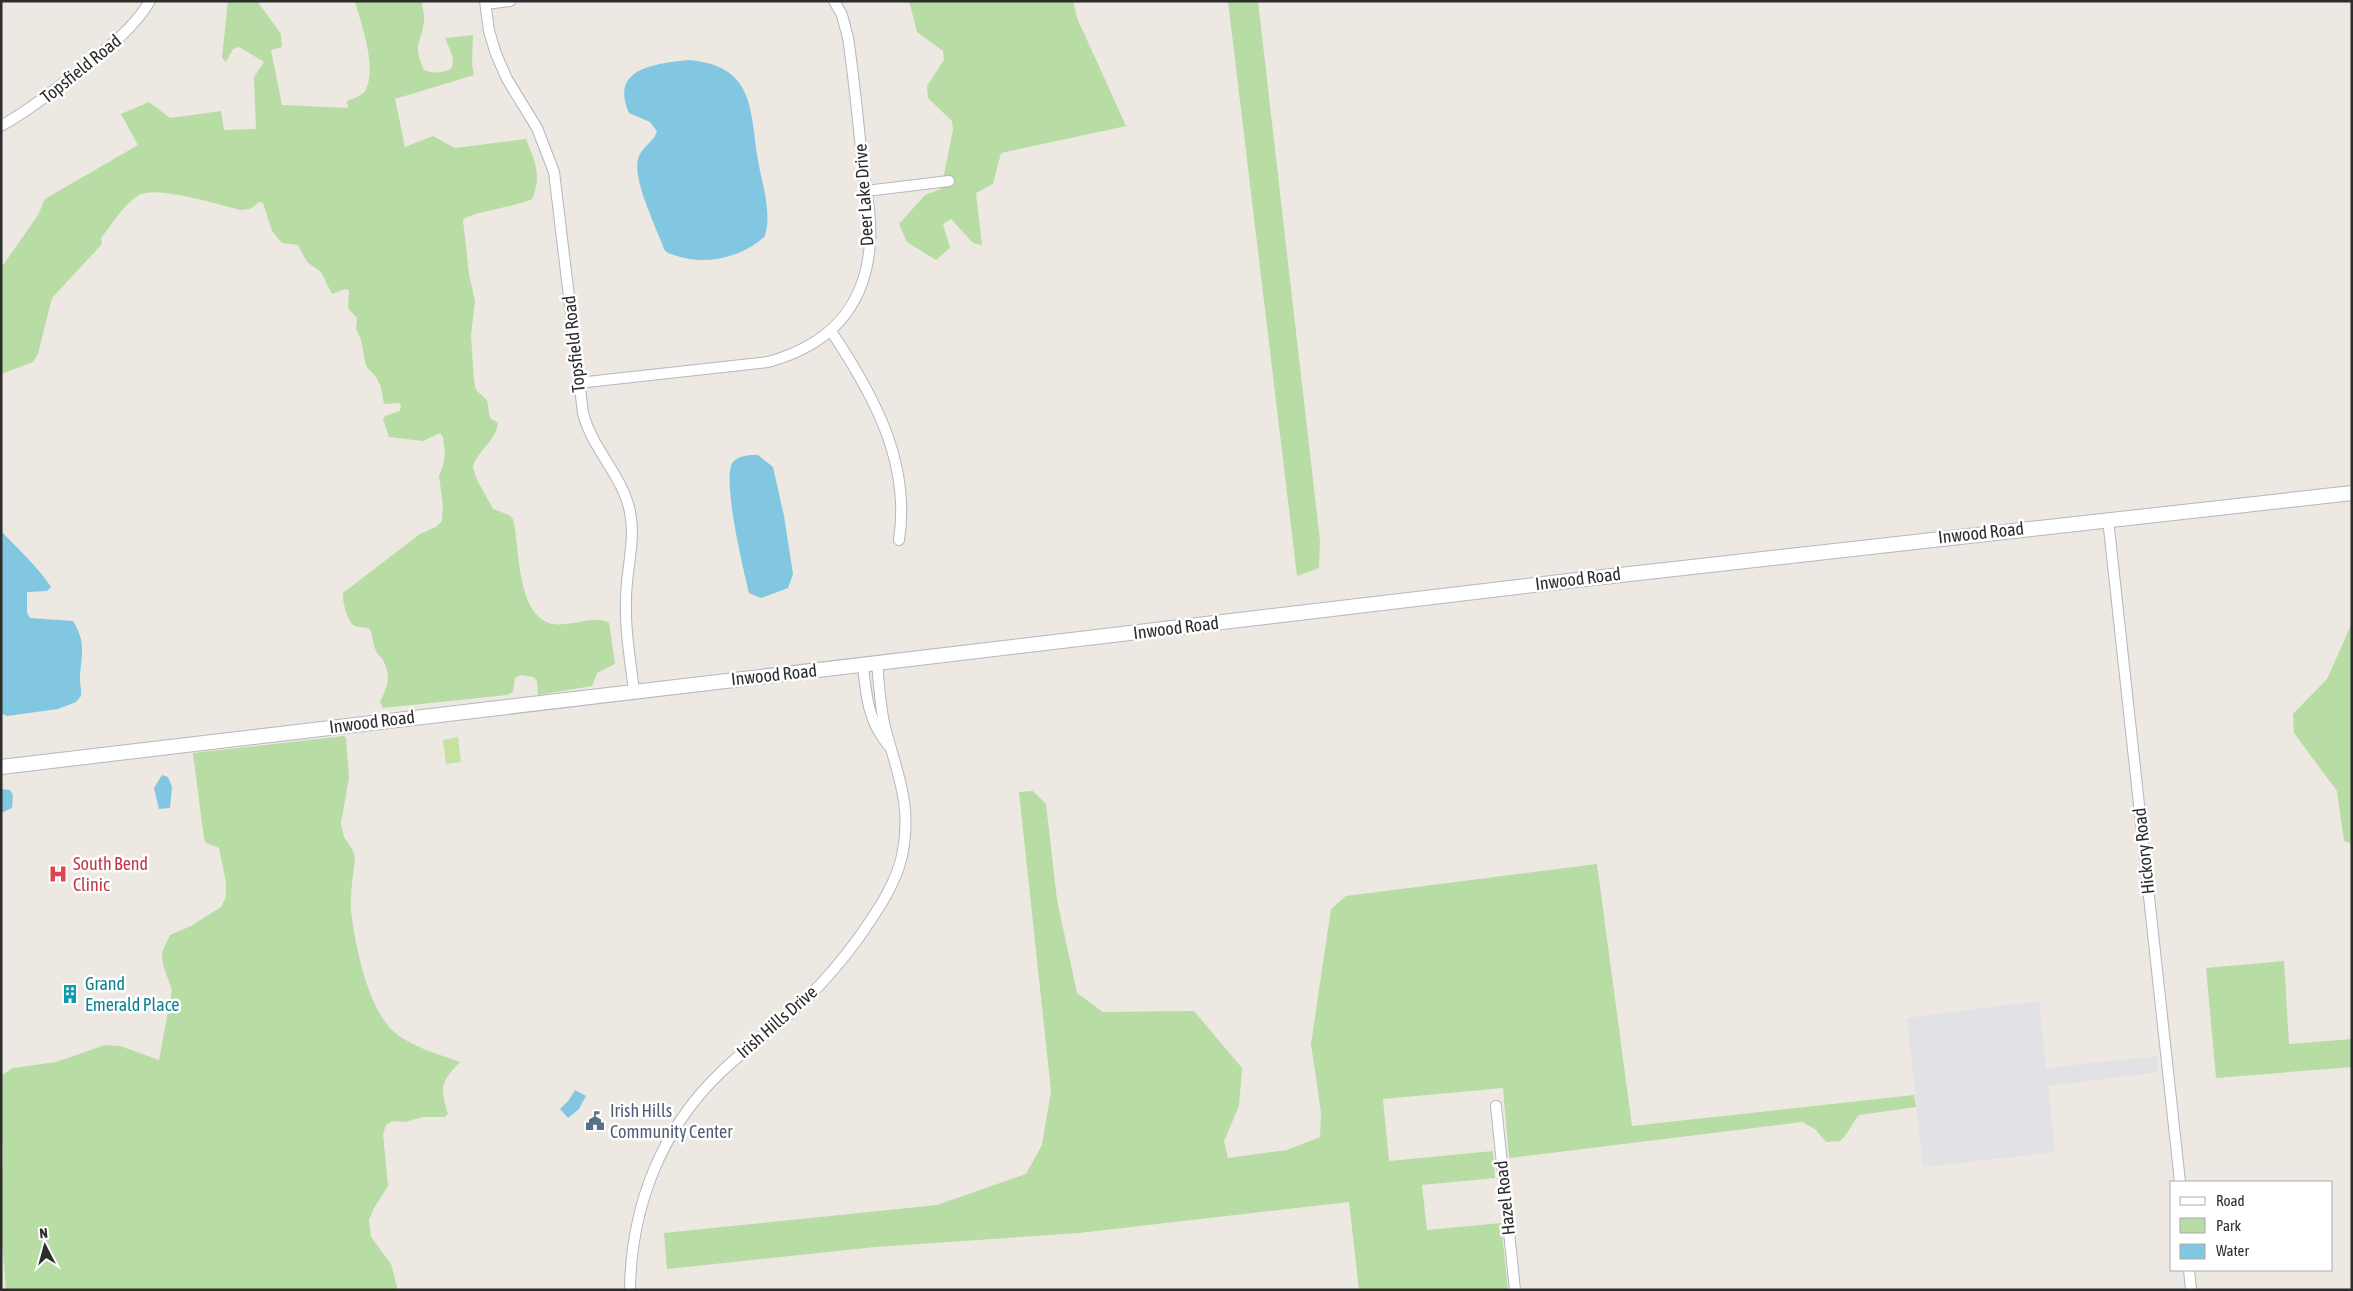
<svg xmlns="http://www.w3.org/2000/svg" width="2353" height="1291" font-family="'Asap Condensed',sans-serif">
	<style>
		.industrial { fill: #e2e1e6 }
		.green { fill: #b7dca4 }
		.pitch { fill: #c6e2a1 }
		.water { fill: #81c7e2 }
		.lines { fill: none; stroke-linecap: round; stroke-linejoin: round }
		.street-casing { stroke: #b4b7bf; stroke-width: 12 }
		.secondary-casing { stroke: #b4b7bf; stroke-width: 16 }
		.street { stroke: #fff; stroke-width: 10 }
		.secondary { stroke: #fff; stroke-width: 14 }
		.labels { text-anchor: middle; stroke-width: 5; stroke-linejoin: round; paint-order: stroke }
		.street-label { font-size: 18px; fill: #2d2d2d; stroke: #fff }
		.health-label { font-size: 18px; fill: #be3a42; stroke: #fff; text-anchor: start }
		.culture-label { font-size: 18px; fill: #0d838f; stroke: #fff; text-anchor: start }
		.service-label { font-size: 18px; fill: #4e5e75; stroke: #fff; text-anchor: start }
	</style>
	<rect width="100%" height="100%" fill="#ede8e1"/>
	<!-- industrial -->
	<path class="industrial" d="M 2039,1001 L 2046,1068 L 2157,1056 L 2158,1072 L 2048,1086 L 2055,1152 L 1923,1167 L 1907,1018 Z"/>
	<!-- green -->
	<g class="green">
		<path d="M 228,1 L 257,1 L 281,34 L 282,47 L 271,50 L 282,105 L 348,108 L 347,101 C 354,98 363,96 366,89 C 377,66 361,24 355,1 L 422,1 C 422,8 425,14 424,21 C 421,45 412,43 424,70 C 432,74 444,73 452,68 L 453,57 L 445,38 L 473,35 L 472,64 L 474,75 L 395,99 L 405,147 L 433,136 L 455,148 L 526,139 C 535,162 542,176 532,199 C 519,206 468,213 463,220 L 469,274 L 475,301 L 471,336 L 474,380 L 476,390 L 487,400 L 490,418 L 498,423 C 496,441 477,451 473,467 L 476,478 L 493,509 L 509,515 L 513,519 C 520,546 516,611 549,623 C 566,629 597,613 609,623 L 615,664 L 597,673 L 592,686 L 538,695 L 537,681 L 533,677 L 520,675 L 515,678 L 513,692 L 507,695 L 383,708 L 380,702 C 387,687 392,677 383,660 C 381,656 377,655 376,651 C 372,643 374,636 369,628 C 364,627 357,628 353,625 C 347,619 342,601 343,593 L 420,534 L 436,527 L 442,521 L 443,506 L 439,476 L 443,466 L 445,453 L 443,437 L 440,433 L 423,441 L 389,437 L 383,419 L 385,416 L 400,411 L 401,406 L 399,403 L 384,404 L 381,387 L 376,377 L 366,366 L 361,340 L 356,329 L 357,318 L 348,308 L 349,290 L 345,289 L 332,294 L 321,272 L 307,262 L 298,245 L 282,243 L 272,231 L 263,203 L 260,202 L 250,209 L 241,210 C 220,205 155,185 139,195 C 124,204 112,224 101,238 L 102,244 L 52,298 L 38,354 L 33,362 L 1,374 L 1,268 L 38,215 L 45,199 L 138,145 L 121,114 L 149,102 L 170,118 L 221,111 L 224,130 L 256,129 L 254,77 L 264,62 L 239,47 L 233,49 L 226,62 L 222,58 Z"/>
		<path d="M 909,1 L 1073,1 L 1077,18 L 1126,126 L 1001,153 L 993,184 L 976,193 L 982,245 L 973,243 L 951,219 L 943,224 L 950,248 L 936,260 L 907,242 L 899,224 L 925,195 L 941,189 L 953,130 L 952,121 L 928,98 L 927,86 L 944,60 L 943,51 L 917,32 Z"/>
		<path d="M 1228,1 L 1258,1 L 1320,541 L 1319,568 L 1297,576 Z"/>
		<path d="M 2352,623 L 2352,844 L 2344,841 L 2337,791 L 2294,733 L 2293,714 L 2327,679 Z"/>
		<path d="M 344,736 L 346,738 L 349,778 L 341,823 L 344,837 L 353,851 L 355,858 C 353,875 350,894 351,911 C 355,945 368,1009 394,1032 C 410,1046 440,1055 460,1062 C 440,1083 440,1086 448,1114 L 445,1117 L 423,1117 L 405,1122 L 393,1121 L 386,1125 L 383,1134 L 388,1186 L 374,1208 L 369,1220 L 371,1237 L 391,1264 L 398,1290 L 6,1290 L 1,1227 L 3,1147 L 1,1140 L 1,1076 L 13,1068 L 56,1062 L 105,1045 L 120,1046 L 159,1060 L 172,990 L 163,965 L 162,952 L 170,935 L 191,926 L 221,907 L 226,897 L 226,882 L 219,848 L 206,843 L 204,839 L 193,753 Z"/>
		<path d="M 1033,791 L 1046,804 L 1057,900 L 1077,993 L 1103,1012 L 1194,1011 L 1242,1068 L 1239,1106 L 1224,1141 L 1228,1158 L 1287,1150 L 1320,1137 L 1321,1113 L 1311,1044 L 1331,909 L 1346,896 L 1597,864 L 1632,1126 L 1914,1095 L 1916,1107 L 1859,1115 C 1851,1124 1849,1133 1840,1141 L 1826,1142 L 1815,1129 L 1802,1122 L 1509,1158 L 1503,1088 L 1383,1099 L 1389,1161 L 1493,1151 L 1495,1178 L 1422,1185 L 1427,1230 L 1501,1223 L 1508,1290 L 1359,1290 L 1349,1202 L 1079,1233 L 875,1247 L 667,1269 L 664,1233 L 937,1205 L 1026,1174 L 1042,1145 L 1051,1091 L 1019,792 Z"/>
		<path d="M 2284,961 L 2289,1044 L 2352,1039 L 2352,1067 L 2216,1078 L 2206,968 Z"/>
	</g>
	<!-- pitch -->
	<path class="pitch" d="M 458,737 L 461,762 L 446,764 L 443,740 Z"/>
	<!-- water -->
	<g class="water">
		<path d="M 688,60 C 754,65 750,108 758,160 C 762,185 772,210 765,236 C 743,257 706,266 677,256 C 672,254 667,254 664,249 C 657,228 630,176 639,156 C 644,145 654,142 657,131 L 650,122 L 629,113 C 609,68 655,64 688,60 Z"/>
		<path d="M 758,455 L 773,467 L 784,516 L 793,574 L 788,588 L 761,598 L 749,593 C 744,573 721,477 733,462 C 739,455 750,455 758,455 Z"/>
		<path d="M 1,531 C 19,550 37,566 51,587 L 47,591 L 27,592 L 27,613 L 30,618 L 73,621 C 86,642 82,653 80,676 C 79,682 82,689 81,696 L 76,702 L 58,709 L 7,716 L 1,713 Z"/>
		<path d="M 162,775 L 168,777 L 172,787 L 170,808 L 159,809 L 154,788 Z"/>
		<path d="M 1,789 L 10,790 L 13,795 L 12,808 L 1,813 Z"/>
		<path d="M 575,1090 L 586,1096 L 579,1109 L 568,1118 L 560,1109 L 569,1100 Z"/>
	</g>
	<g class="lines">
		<!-- street casing -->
		<g class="street-casing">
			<g id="street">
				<path d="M 485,1 L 489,31 L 496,54 L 507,79 L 537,128 L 554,172 L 583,413 C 592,449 623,476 630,512 C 636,541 626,570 626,599 C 625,629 630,660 634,690"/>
				<path d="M 486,4 L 510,1"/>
				<path d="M 1,126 C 29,110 52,92 76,73 C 104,51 132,31 150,1"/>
				<path d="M 866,191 L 949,181"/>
				<path d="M 831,331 C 873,394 911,462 899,540"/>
				<path d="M 578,383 L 768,362 C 830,345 866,307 870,242 C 872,215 865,186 862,159 C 858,119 854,78 848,38 L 842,15 L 834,1"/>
				<path d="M 2108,519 L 2180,1182"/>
				<path d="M 863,665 C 866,695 868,721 888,745"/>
				<path d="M 1496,1106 L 1515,1290"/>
				<path d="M 2189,1270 L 2191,1290"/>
				<path d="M 630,1290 C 631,1207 661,1130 720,1073 C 747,1047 779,1025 806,999 C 826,980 844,958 860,936 C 877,911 895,886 902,856 C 913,803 896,772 884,723 C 880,704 879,683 877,663"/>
			</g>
		</g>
		<!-- secondary casing -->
		<g class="secondary-casing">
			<path id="secondary" d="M 1,767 L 1585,579 L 2352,493"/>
		</g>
		<!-- street -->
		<use href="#street" class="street"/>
		<!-- secondary -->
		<use href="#secondary" class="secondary"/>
	</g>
	<!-- icons -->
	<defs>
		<g id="hospital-bare" transform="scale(1.5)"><path d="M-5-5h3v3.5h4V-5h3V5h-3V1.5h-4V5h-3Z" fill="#e0444e" stroke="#fff" stroke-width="2.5" paint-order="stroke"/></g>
		<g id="building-bare" transform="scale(1.5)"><path d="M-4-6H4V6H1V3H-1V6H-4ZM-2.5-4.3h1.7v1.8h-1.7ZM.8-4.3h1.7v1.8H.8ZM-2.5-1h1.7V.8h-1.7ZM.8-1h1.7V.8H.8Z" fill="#0f9aa8" stroke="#fff" stroke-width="2.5" paint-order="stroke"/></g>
		<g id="civic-bare" transform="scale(1.5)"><path d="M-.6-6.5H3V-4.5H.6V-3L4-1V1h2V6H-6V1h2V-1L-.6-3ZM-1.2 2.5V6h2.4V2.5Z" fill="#5c6f8a" stroke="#fff" stroke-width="2.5" paint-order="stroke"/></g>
	</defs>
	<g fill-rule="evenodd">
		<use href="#hospital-bare" x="58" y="874"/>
		<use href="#building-bare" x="70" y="994"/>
		<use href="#civic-bare" x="595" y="1121"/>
	</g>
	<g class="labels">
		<!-- street labels -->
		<g class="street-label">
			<text transform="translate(81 69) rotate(-39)" y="6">Topsfield Road</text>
			<text transform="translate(864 195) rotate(-94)" y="6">Deer Lake Drive</text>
			<text transform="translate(574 344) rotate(-96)" y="6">Topsfield Road</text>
			<text transform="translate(1981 533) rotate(-6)" y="6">Inwood Road</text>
			<text transform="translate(1578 579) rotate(-7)" y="6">Inwood Road</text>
			<text transform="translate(1176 628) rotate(-7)" y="6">Inwood Road</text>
			<text transform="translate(774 675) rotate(-6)" y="6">Inwood Road</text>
			<text transform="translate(372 722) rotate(-7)" y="6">Inwood Road</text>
			<text transform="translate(2144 851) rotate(-96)" y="6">Hickory Road</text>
			<text transform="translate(777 1022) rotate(-41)" y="6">Irish Hills Drive</text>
			<text transform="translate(1505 1198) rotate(-96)" y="6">Hazel Road</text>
		</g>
		<!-- health labels -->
		<g class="health-label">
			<text x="73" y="870">South Bend<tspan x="73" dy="21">Clinic</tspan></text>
		</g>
		<!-- culture labels -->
		<g class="culture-label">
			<text x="85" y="990">Grand<tspan x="85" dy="21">Emerald Place</tspan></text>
		</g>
		<!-- service labels -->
		<g class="service-label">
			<text x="610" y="1117">Irish Hills<tspan x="610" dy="21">Community Center</tspan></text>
		</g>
	</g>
	<!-- border -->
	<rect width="2353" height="1291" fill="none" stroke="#2d2d2d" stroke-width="5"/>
	<!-- legend -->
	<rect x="2170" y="1181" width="162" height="90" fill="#ffffff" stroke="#ababab"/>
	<rect x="2180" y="1197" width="25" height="8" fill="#ffffff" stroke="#ababab"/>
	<text x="2216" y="1206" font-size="15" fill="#2d2d2d">Road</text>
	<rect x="2180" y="1218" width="25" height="15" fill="#b7dca4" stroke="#ababab"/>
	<text x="2216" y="1231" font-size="15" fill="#2d2d2d">Park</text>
	<rect x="2180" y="1244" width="25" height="15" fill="#81c7e2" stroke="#ababab"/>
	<text x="2216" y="1256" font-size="15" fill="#2d2d2d">Water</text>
	<!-- north arrow -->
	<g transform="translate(45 1246) rotate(354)" stroke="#ffffff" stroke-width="4" paint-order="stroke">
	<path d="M0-4L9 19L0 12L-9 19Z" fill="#2d2d2d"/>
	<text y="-8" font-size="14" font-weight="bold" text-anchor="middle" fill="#2d2d2d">N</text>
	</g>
</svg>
